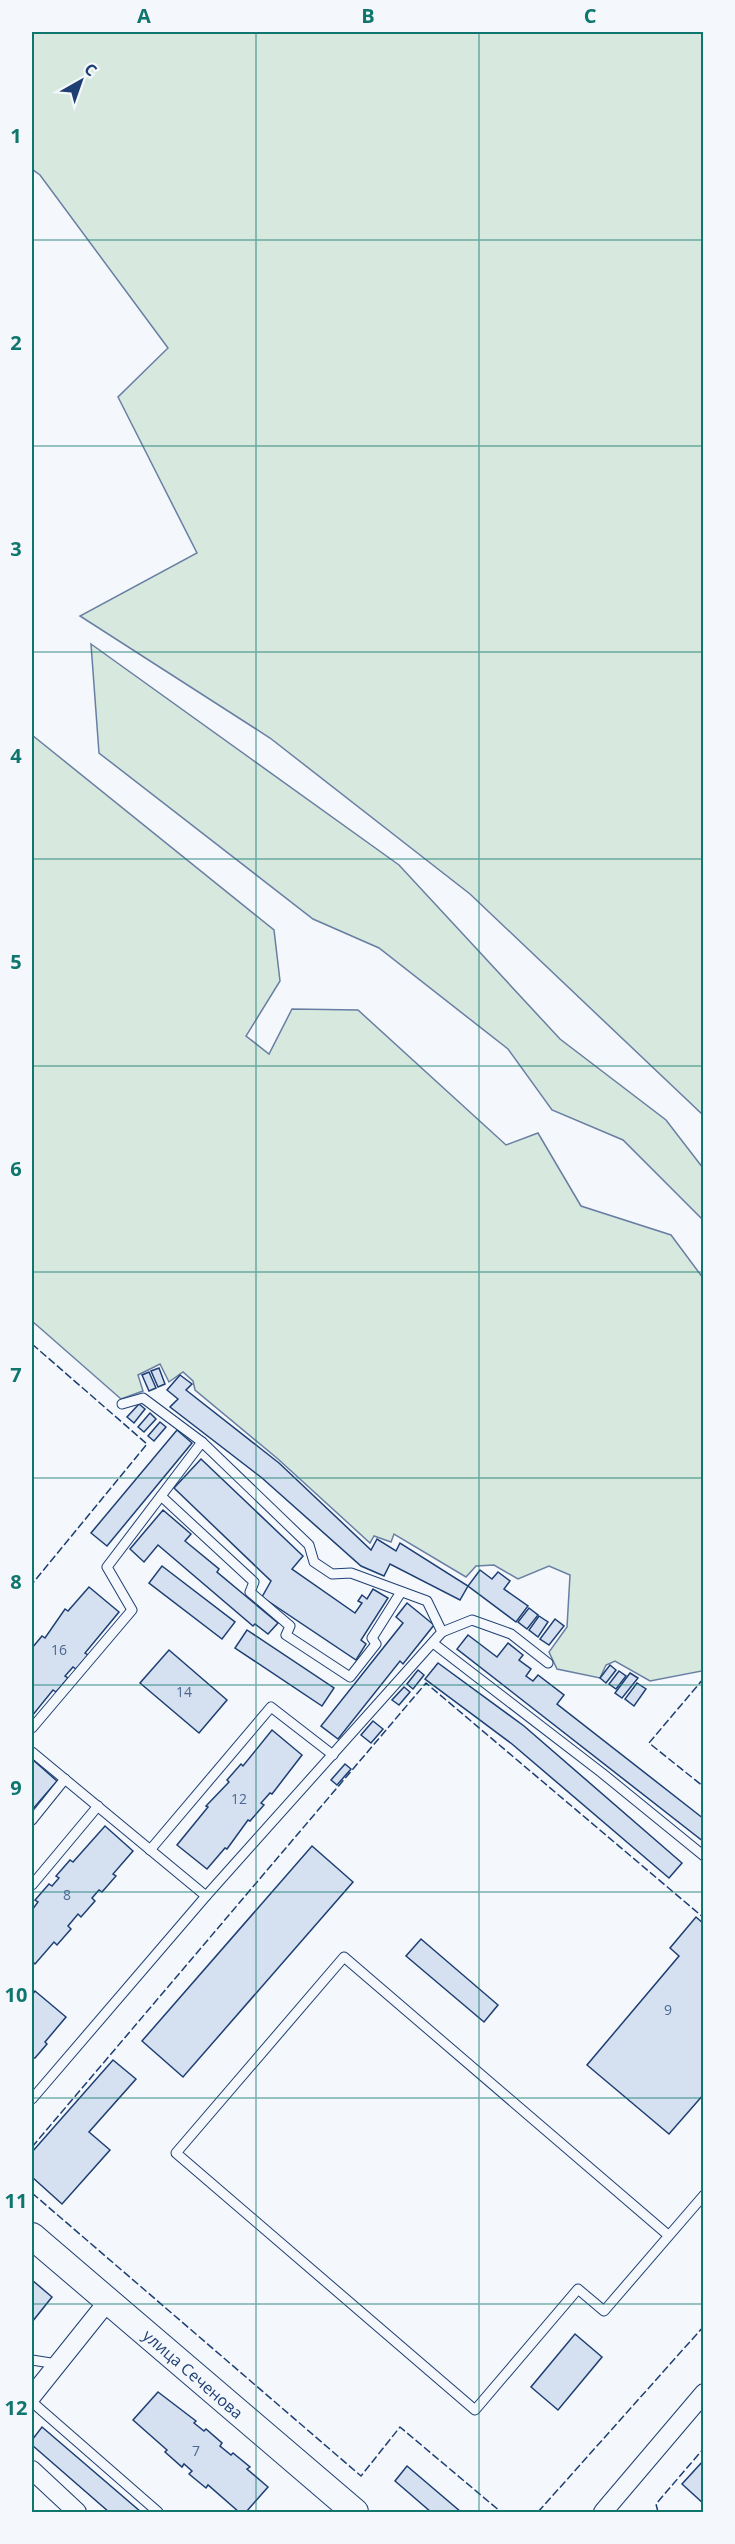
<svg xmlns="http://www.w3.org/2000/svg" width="735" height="2544" font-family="'Open Sans',sans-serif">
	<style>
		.green { fill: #d7e8df; stroke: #687fa3; stroke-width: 1.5 }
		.building { fill: #d5e0f0; stroke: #1d3f73; stroke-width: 1.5 }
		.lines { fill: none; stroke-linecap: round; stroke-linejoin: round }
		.lane-casing { stroke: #1d3f73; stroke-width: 11 }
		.street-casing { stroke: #1d3f73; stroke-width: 20 }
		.secondary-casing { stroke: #1d3f73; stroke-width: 28 }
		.lane { stroke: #f4f7fb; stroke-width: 9 }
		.street { stroke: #f4f7fb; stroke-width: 18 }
		.secondary { stroke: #f4f7fb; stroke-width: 26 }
		.fence { stroke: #1d3f73; stroke-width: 1.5; stroke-dasharray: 8 3; stroke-linecap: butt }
		.grid { fill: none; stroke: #0f766e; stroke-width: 1.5; stroke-opacity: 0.55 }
		.labels { text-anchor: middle; stroke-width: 4.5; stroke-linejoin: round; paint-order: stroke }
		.number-label { font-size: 14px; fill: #4b6792 }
		.street-label { font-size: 16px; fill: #1d3f73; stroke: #f4f7fb }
		.neatline { fill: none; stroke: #0f766e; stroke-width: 2 }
		.grid-label { font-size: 20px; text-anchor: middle; font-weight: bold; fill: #0f766e }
	</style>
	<rect width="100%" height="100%" fill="#f4f7fb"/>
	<!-- green -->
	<g class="green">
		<path d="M 32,32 L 703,32 L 703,1115 L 470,894 L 270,738 L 80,616 L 197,553 L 118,397 L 168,348 L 40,175 L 32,169 Z"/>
		<path d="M 91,644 L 399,865 L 560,1039 L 666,1120 L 703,1168 L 703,1220 L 623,1140 L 552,1110 L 508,1049 L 379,948 L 313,919 L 99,753 Z"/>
		<path d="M 32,735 L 274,930 L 280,981 L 246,1036 L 269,1054 L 292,1009 L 358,1010 L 506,1145 L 538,1133 L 581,1206 L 671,1235 L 703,1278 L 702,1671 L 650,1681 L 615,1661 L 606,1665 L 600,1678 L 557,1669 L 549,1652 L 567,1627 L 570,1575 L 549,1566 L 518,1579 L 494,1565 L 476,1566 L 466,1577 L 394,1534 L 391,1542 L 374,1536 L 370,1543 L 278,1459 L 195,1390 L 193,1381 L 183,1372 L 169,1382 L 160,1364 L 138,1375 L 143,1391 L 121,1399 L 32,1321 Z"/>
	</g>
	<!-- building -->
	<g class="building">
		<path d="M 159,1368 L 165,1384 L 158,1387 L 151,1371 Z"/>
		<path d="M 149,1372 L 156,1388 L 149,1391 L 142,1375 Z"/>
		<path d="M 180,1375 L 192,1384 L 186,1390 L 279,1463 L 371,1550 L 377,1539 L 396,1551 L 400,1543 L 468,1586 L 460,1600 L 390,1564 L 384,1576 L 361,1566 L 262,1478 L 170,1407 L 178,1399 L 167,1390 Z"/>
		<path d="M 139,1404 L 145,1409 L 134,1423 L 127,1417 Z"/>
		<path d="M 150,1413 L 156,1419 L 144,1432 L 138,1427 Z"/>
		<path d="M 160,1422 L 166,1427 L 154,1441 L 148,1436 Z"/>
		<path d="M 177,1430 L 192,1443 L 107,1546 L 91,1533 Z"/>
		<path d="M 201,1459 L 303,1556 L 292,1569 L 355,1613 L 362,1603 L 358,1601 L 362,1595 L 367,1599 L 373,1589 L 388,1598 L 361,1640 L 366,1644 L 356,1660 L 262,1597 L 271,1581 L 174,1488 Z"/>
		<path d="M 163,1510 L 191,1534 L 185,1541 L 219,1569 L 217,1572 L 278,1623 L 268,1634 L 255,1624 L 253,1626 L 158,1545 L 144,1562 L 130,1549 Z"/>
		<path d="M 162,1566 L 235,1622 L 222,1639 L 149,1583 Z"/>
		<path d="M 480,1570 L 492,1579 L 498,1572 L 510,1581 L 504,1589 L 528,1606 L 516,1622 L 468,1586 Z"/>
		<path d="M 89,1587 L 119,1612 L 85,1653 L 88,1655 L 76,1669 L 73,1667 L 65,1676 L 68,1678 L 56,1692 L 53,1690 L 32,1716 L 32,1648 L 42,1636 L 45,1638 L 65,1609 L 68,1611 Z"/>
		<path d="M 407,1603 L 434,1625 L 403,1664 L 400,1661 L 338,1739 L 321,1726 L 403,1623 L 396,1617 Z"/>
		<path d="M 529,1608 L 538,1615 L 527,1629 L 518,1622 Z"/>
		<path d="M 539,1616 L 548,1622 L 538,1637 L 529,1630 Z"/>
		<path d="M 555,1619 L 564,1626 L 549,1645 L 540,1639 Z"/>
		<path d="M 247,1630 L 334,1688 L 322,1706 L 235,1648 Z"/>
		<path d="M 468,1635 L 497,1657 L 508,1643 L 523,1655 L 519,1660 L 531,1669 L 526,1676 L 533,1681 L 538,1675 L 564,1695 L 557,1704 L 704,1819 L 704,1842 L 457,1649 Z"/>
		<path d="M 169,1650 L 227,1700 L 199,1733 L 140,1683 Z"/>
		<path d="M 438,1663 L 524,1726 L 682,1863 L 669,1878 L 512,1744 L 425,1679 Z"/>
		<path d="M 610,1665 L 616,1670 L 606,1683 L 600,1678 Z"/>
		<path d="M 418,1670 L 424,1675 L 413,1689 L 407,1684 Z"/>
		<path d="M 619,1671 L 626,1676 L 616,1689 L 609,1684 Z"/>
		<path d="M 630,1673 L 638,1678 L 622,1698 L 615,1693 Z"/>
		<path d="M 637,1683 L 646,1689 L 634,1706 L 625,1699 Z"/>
		<path d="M 404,1687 L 410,1692 L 399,1705 L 392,1700 Z"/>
		<path d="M 373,1721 L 383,1729 L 371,1743 L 361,1735 Z"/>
		<path d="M 272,1730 L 302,1755 L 272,1794 L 270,1793 L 261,1803 L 264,1805 L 250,1821 L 248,1820 L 227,1849 L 225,1848 L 207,1869 L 177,1845 L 208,1807 L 206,1806 L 229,1782 L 227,1780 L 241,1764 L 243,1766 Z"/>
		<path d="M 32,1759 L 57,1781 L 32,1810 Z"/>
		<path d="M 345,1764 L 351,1769 L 337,1785 L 331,1780 Z"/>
		<path d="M 105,1826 L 133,1851 L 113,1874 L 116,1876 L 102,1892 L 99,1890 L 92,1898 L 95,1901 L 81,1917 L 78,1914 L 68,1926 L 71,1929 L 57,1945 L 54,1942 L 35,1964 L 32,1961 L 32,1910 L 38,1902 L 35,1900 L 49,1884 L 52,1886 L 59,1878 L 56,1876 L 70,1860 L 73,1862 Z"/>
		<path d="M 312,1846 L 353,1882 L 183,2077 L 142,2041 Z"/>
		<path d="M 696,1917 L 704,1924 L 704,2094 L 669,2134 L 587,2065 L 679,1956 L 670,1948 Z"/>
		<path d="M 421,1939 L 498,2005 L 484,2022 L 406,1956 Z"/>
		<path d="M 35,1991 L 66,2017 L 45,2042 L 47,2044 L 35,2058 L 32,2058 L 32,1995 Z"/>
		<path d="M 113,2060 L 136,2079 L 89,2132 L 110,2150 L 62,2204 L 32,2177 L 32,2152 Z"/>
		<path d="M 32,2280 L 52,2297 L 32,2322 Z"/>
		<path d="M 575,2334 L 602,2357 L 558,2410 L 531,2387 Z"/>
		<path d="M 158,2392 L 196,2421 L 194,2423 L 204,2431 L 206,2429 L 222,2443 L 220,2446 L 231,2455 L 233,2453 L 250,2467 L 247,2469 L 268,2487 L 246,2512 L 239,2512 L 208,2485 L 206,2488 L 189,2474 L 192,2471 L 184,2464 L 182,2467 L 165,2452 L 167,2450 L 133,2420 Z"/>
		<path d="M 42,2427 L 141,2512 L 109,2512 L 32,2445 L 32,2440 Z"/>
		<path d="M 704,2460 L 704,2504 L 682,2484 Z"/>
		<path d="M 407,2466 L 461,2512 L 431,2512 L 395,2481 Z"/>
	</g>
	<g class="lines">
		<!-- lane casing -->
		<g class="lane-casing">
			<g id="lane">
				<path d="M 122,1404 L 143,1398 L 202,1442"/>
				<path d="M 161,1496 L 254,1582 L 250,1592 L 290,1626 L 286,1635 L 350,1677 L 376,1644 L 372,1638 L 401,1592"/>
				<path d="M 442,1632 L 472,1620 L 511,1634 L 548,1663"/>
				<path d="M 433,1643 L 602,1773 L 704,1856"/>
				<path d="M 32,1728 L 132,1610 L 107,1567 L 202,1442 L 309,1545 L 314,1562 L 332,1574 L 351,1573 L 427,1601 L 442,1632 L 206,1896 L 32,2099"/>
				<path d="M 32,1752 L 206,1896"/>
				<path d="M 32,1820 L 65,1779"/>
				<path d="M 150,1850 L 271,1707 L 333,1755"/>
				<path d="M 32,1885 L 98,1806"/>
				<path d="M 668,2235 L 344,1957 L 176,2153 L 475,2410 L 578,2289 L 604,2311 L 704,2195"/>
				<path d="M 32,2360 L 57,2364"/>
				<path d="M 32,2402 L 158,2512"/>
			</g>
		</g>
		<!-- street casing -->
		<g class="street-casing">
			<g id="street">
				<path d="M 32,2396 L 108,2301"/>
				<path d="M 32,2470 L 77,2512"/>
				<path d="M 603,2512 L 704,2393"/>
			</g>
		</g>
		<!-- secondary casing -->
		<g class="secondary-casing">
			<path id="secondary" d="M 32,2236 L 355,2512"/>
		</g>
		<!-- lane -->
		<use href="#lane" class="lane"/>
		<!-- street -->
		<use href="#street" class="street"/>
		<!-- secondary -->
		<use href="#secondary" class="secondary"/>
		<!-- fence -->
		<g class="fence">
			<path d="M 32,1344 L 147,1444 L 32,1584"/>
			<path d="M 704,1678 L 649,1743 L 704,1787"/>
			<path d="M 32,2147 L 426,1683 L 704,1918"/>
			<path d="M 32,2193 L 361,2476 L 400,2427 L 501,2512"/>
			<path d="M 538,2512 L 704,2326"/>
			<path d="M 658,2512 L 656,2504 L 704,2448"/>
		</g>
	</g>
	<!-- grid -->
	<path class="grid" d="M 256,32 L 256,2512M 479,32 L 479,2512M 32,240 L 704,240M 32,446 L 704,446M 32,652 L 704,652M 32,859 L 704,859M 32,1066 L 704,1066M 32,1272 L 704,1272M 32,1478 L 704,1478M 32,1685 L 704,1685M 32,1892 L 704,1892M 32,2098 L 704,2098M 32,2304 L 704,2304"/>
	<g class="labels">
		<!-- number labels -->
		<g class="number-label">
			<text x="59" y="1655">16</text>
			<text x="184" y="1697">14</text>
			<text x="239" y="1804">12</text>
			<text x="67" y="1900">8</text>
			<text x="668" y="2015">9</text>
			<text x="196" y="2456">7</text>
		</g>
		<!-- street labels -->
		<g class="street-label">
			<text transform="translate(193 2374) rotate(41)" y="6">улица Сеченова</text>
		</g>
	</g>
	<!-- border -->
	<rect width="735" height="2544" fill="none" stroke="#f4f7fb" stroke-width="66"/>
	<!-- north arrow -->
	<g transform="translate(81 81) rotate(40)" stroke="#f4f7fb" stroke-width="4.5" paint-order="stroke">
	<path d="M0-4.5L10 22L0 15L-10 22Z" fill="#1d3f73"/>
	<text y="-9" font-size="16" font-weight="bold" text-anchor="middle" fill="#1d3f73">С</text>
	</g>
	<rect x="33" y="33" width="669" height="2478" class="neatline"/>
	<g class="grid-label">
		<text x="144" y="23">A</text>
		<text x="368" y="23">B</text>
		<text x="590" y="23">C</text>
		<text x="16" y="143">1</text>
		<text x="16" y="350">2</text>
		<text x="16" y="556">3</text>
		<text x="16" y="763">4</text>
		<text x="16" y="969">5</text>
		<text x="16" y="1176">6</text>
		<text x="16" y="1382">7</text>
		<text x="16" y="1589">8</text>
		<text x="16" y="1795">9</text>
		<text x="16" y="2002">10</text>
		<text x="16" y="2208">11</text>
		<text x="16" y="2415">12</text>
	</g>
</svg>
